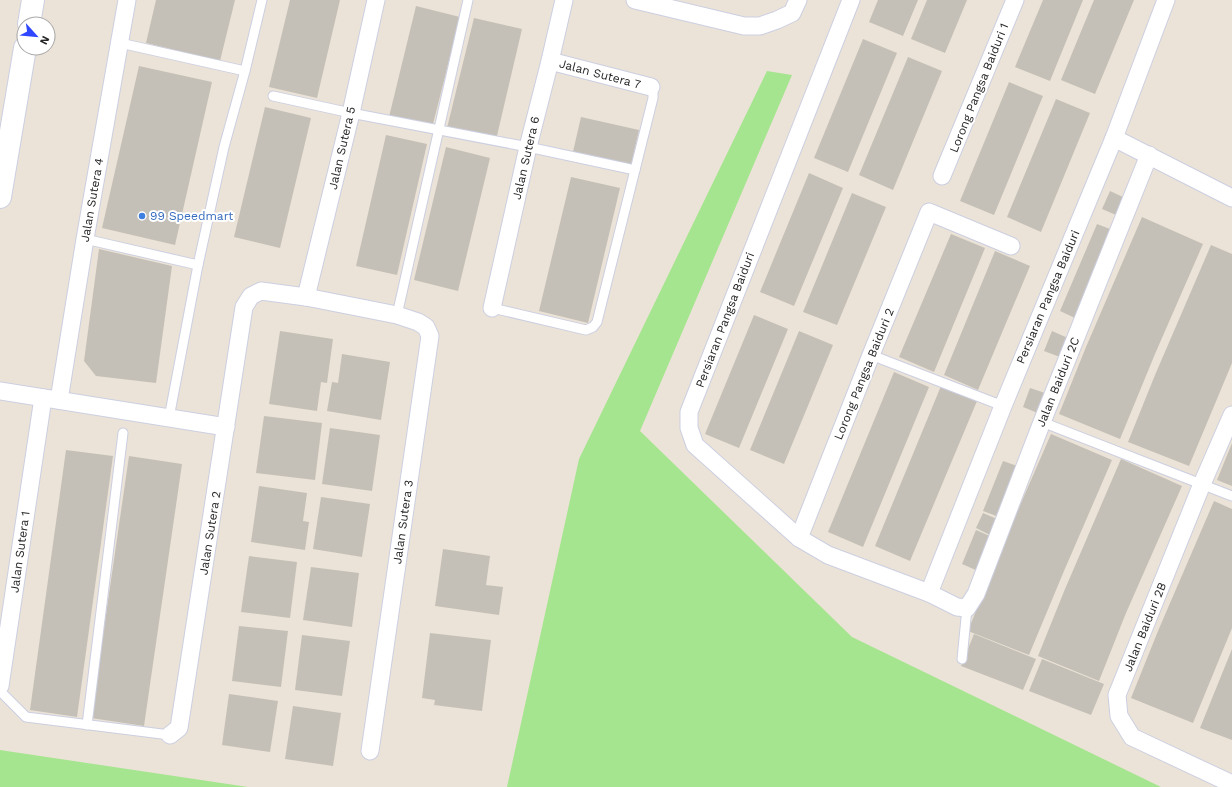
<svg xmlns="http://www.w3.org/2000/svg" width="1232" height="787" font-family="'Work Sans',sans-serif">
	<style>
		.green { fill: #a6e58f }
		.building { fill: #c5c0b7 }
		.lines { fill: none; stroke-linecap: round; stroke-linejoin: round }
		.service-casing { stroke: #cccfe1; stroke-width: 11 }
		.minor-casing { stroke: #cccfe1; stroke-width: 19 }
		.tertiary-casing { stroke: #cccfe1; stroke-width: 24 }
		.service { stroke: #fff; stroke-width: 9 }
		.minor { stroke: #fff; stroke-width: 17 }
		.tertiary { stroke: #fff; stroke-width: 22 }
		.shop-dot { fill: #3f7fe0; stroke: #fff; stroke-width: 1.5 }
		.labels { text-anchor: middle; stroke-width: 4; stroke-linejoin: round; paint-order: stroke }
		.street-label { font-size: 12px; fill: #272727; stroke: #fff }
		.shop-label { font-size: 12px; fill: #366cbe; stroke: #fff; text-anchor: start }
	</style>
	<rect width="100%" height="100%" fill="#ebe3d7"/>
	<!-- green -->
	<g class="green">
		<path d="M 767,71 L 792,75 L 640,431 L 852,637 L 1161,787 L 507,787 L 579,459 Z"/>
		<path d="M 0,750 L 248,787 L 0,787 Z"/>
	</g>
	<!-- building -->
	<g class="building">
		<path d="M 156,0 L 235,0 L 220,61 L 146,43 Z"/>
		<path d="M 290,0 L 340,0 L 317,98 L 269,87 Z"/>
		<path d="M 878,0 L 918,0 L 903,36 L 869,22 Z"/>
		<path d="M 927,0 L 967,0 L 945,53 L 911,39 Z"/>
		<path d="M 1043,0 L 1083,0 L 1050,81 L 1015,67 Z"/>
		<path d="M 1094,0 L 1134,0 L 1095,94 L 1061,80 Z"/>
		<path d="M 416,6 L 460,17 L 432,128 L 389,117 Z"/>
		<path d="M 474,18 L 522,29 L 496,140 L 447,128 Z"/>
		<path d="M 863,39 L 897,53 L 848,172 L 814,158 Z"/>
		<path d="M 908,57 L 942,71 L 893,190 L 859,175 Z"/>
		<path d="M 139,66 L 212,82 L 175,245 L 102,228 Z"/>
		<path d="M 1009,82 L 1043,96 L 994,215 L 960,201 Z"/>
		<path d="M 1056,99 L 1090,113 L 1041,232 L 1007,217 Z"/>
		<path d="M 265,107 L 311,118 L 280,248 L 234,237 Z"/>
		<path d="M 581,117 L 639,130 L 630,170 L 572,156 Z"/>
		<path d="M 386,135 L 427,144 L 397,275 L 356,266 Z"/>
		<path d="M 446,147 L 490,158 L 458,291 L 414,280 Z"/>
		<path d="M 809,173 L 843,188 L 794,306 L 760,292 Z"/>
		<path d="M 571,177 L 620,188 L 588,323 L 539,311 Z"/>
		<path d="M 1110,191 L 1123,197 L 1116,215 L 1102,209 Z"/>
		<path d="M 852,193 L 886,207 L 837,325 L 803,312 Z"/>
		<path d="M 1142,217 L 1203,244 L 1155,354 L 1120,439 L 1059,414 L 1086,347 Z"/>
		<path d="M 1097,224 L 1110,229 L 1075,318 L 1060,311 Z"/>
		<path d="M 951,234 L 985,248 L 934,372 L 899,357 Z"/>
		<path d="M 1211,245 L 1232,254 L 1232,363 L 1189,466 L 1128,442 L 1155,375 Z"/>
		<path d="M 99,249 L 172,266 L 156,383 L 96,376 L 84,361 Z"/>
		<path d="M 995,251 L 1030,266 L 978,390 L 944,375 Z"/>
		<path d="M 754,315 L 788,329 L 739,448 L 705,434 Z"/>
		<path d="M 280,331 L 333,339 L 327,383 L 321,382 L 317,411 L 269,404 Z"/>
		<path d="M 799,331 L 833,345 L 784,464 L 750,450 Z"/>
		<path d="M 1052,331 L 1068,338 L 1060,357 L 1044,351 Z"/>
		<path d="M 342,354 L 390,362 L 381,420 L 327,411 L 332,382 L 338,383 Z"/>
		<path d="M 894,372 L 929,387 L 863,547 L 828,532 Z"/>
		<path d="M 941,386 L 977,401 L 910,561 L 875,546 Z"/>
		<path d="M 1030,388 L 1048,394 L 1040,414 L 1023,407 Z"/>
		<path d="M 264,416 L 322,423 L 315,480 L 256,473 Z"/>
		<path d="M 330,428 L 380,435 L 372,491 L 322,484 Z"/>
		<path d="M 1051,434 L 1112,460 L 1064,571 L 1029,655 L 968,631 L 995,563 Z"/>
		<path d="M 1232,443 L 1232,486 L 1217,480 Z"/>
		<path d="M 66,450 L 113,456 L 77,717 L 30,710 Z"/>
		<path d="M 129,456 L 182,464 L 144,726 L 91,718 Z"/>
		<path d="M 1121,459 L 1182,486 L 1126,613 L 1099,681 L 1038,656 L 1065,589 Z"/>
		<path d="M 1003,461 L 1020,467 L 999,517 L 983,511 Z"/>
		<path d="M 259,486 L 307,493 L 303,521 L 309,522 L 305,550 L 251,542 Z"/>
		<path d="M 321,497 L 370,504 L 362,557 L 313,549 Z"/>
		<path d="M 1214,501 L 1232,509 L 1232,628 L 1193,723 L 1131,698 L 1158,631 Z"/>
		<path d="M 983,513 L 997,519 L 990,535 L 976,528 Z"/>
		<path d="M 976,530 L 992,537 L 978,571 L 962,564 Z"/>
		<path d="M 443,549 L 490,556 L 486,585 L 503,587 L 499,615 L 435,606 Z"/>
		<path d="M 249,556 L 297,562 L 290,618 L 241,612 Z"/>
		<path d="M 311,567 L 359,573 L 352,627 L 303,620 Z"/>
		<path d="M 239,626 L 288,631 L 281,687 L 232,681 Z"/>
		<path d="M 430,633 L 491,640 L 482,711 L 434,705 L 435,700 L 422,698 Z"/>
		<path d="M 974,634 L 1036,659 L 1023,690 L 961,666 Z"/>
		<path d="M 302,635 L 350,641 L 342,696 L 295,690 Z"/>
		<path d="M 1232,649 L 1232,740 L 1200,728 Z"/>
		<path d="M 1042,659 L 1104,684 L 1091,715 L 1029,691 Z"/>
		<path d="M 229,694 L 278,701 L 270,752 L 222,745 Z"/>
		<path d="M 293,706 L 341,713 L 333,766 L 285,759 Z"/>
	</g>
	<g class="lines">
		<!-- service casing -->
		<g class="service-casing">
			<g id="service">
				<path d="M 120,43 L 245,71"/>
				<path d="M 273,96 L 351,113 L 528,147 L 635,170"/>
				<path d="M 85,239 L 198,265"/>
				<path d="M 492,308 L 586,330 L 593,327 L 597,322 L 653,98 L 653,93 L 651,87"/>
				<path d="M 397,315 L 468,0"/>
				<path d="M 871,355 L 1003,406"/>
				<path d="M 169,418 L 198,265 L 224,147 L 245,71 L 262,0"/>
				<path d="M 1042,422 L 1232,496"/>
				<path d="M 962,659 L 967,608"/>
				<path d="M 0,691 L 26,717 L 170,735"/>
				<path d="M 87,725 L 123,433"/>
			</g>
		</g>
		<!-- minor casing -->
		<g class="minor-casing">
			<g id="minor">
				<path d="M 635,0 L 744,26 L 760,26 L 777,20 L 792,13 L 798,0"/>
				<path d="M 851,0 L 689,412 L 689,428 L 695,445 L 799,538 L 828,555 L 929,593 L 957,607 L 967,608 L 976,594 L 1042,422 L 1149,155"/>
				<path d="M 550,61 L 651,87"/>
				<path d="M 1114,138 L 1232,198"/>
				<path d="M 942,176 L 1015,0"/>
				<path d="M 306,297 L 351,113 L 376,0"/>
				<path d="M 492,308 L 528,147 L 550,61 L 564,0"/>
				<path d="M 0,391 L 226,427"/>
				<path d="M 59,400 L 85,239 L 127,0"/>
				<path d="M 1232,415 L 1202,484 L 1117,695 L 1119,716 L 1132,737 L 1232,784"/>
				<path d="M 799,538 L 871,355 L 929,212 L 1011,246"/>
				<path d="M 929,593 L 1003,406 L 1114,138 L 1166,0"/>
				<path d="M 0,686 L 43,398"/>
				<path d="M 170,735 L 179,728 L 244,307 L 251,296 L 261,291 L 306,297 L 397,315 L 418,322 L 426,327 L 430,336 L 370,751"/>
			</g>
		</g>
		<!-- tertiary casing -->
		<g class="tertiary-casing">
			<g id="tertiary">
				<path d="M 29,24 L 33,0"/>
				<path d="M 0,197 L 25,48"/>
			</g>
		</g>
		<!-- service -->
		<use href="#service" class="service"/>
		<!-- minor -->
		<use href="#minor" class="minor"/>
		<!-- tertiary -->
		<use href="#tertiary" class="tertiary"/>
	</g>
	<!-- markers -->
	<circle class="shop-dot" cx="142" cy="216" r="4"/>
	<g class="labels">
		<!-- street labels -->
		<g class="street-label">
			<text transform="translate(600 74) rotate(15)" y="4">Jalan Sutera 7</text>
			<text transform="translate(979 88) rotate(-68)" y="4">Lorong Pangsa Baiduri 1</text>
			<text transform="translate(342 148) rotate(-77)" y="4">Jalan Sutera 5</text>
			<text transform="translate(526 158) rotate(-77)" y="4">Jalan Sutera 6</text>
			<text transform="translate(92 200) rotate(-80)" y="4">Jalan Sutera 4</text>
			<text transform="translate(1048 297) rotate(-67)" y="4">Persiaran Pangsa Baiduri</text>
			<text transform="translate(725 320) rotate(-69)" y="4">Persiaran Pangsa Baiduri</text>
			<text transform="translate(864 374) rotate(-68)" y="4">Lorong Pangsa Baiduri 2</text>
			<text transform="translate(1058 382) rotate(-68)" y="4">Jalan Baiduri 2C</text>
			<text transform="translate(403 522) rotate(-82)" y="4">Jalan Sutera 3</text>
			<text transform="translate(210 533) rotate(-81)" y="4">Jalan Sutera 2</text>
			<text transform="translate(20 552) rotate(-82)" y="4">Jalan Sutera 1</text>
			<text transform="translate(1145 627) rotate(-68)" y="4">Jalan Baiduri 2B</text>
		</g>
		<!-- shop labels -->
		<g class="shop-label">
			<text x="150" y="220">99 Speedmart</text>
		</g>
	</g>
	<!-- north arrow -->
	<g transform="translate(36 36) rotate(117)"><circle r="19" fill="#ffffff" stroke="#a9a9a9"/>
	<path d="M0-3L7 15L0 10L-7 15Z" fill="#2f47ff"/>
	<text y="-6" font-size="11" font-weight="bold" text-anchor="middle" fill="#272727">N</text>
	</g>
</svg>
